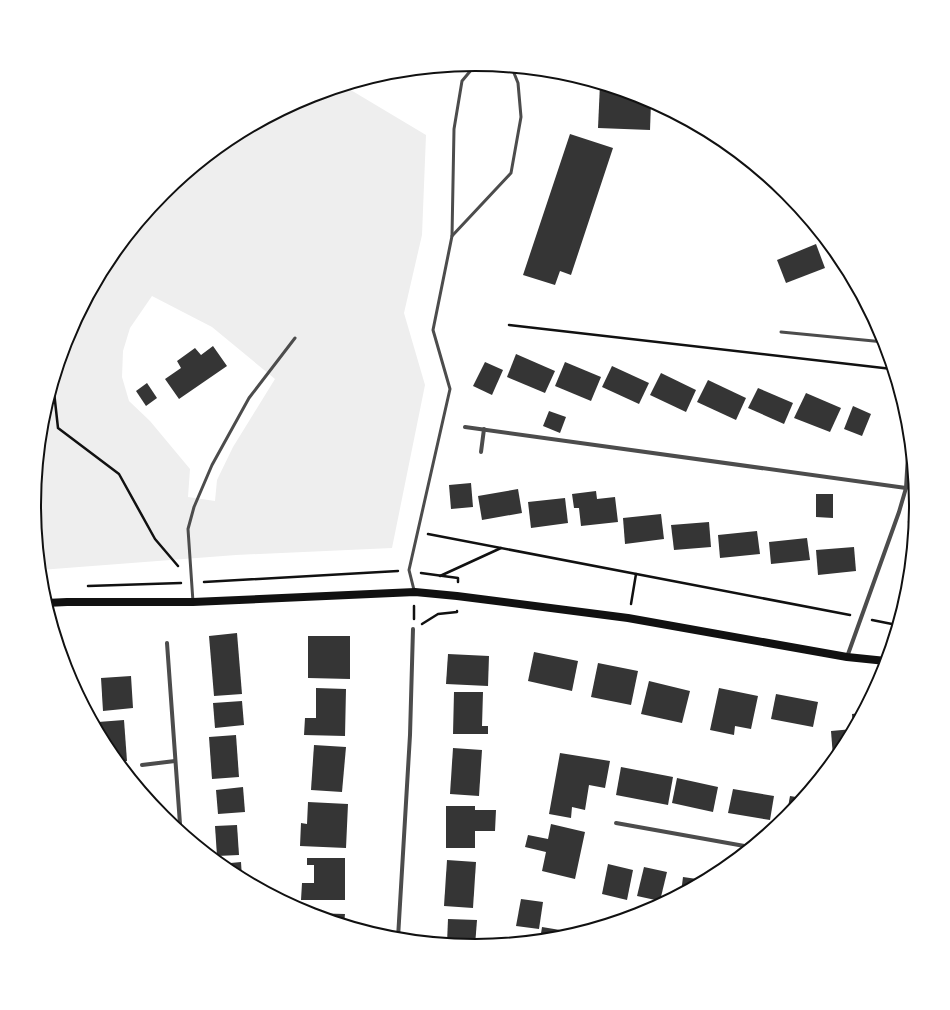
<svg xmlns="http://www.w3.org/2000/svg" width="950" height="1010" font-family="Roboto,sans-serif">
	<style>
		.green { fill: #eee; fill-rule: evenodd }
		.building { fill: #353535 }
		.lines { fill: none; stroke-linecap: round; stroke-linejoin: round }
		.path { stroke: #111; stroke-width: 2.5 }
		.service { stroke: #4c4c4c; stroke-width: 3 }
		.minor { stroke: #4c4c4c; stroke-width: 4 }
		.secondary { stroke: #111; stroke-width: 8 }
		.rim { fill: none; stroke: #111; stroke-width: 2 }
	</style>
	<rect width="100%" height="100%" fill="#fff"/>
	<!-- green -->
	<path class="green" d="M 344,86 L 426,135 L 422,235 L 404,313 L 425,385 L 392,548 L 236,555 L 40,570 L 34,505 L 43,419 L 68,336 L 108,260 L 163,193 L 230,138 L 306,97 ZM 152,296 L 212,327 L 275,379 L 233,447 L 217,480 L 215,501 L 188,497 L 190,469 L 150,421 L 129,401 L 122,377 L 123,351 L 130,328 Z"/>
	<!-- building -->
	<g class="building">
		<path d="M 600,84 L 644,98 L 651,102 L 650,130 L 598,128 Z"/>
		<path d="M 570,134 L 613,148 L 571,275 L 560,271 L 555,285 L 523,275 Z"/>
		<path d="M 816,244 L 825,268 L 786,283 L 777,260 Z"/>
		<path d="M 839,257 L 842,260 L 851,277 L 847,278 Z"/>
		<path d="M 213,346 L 227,366 L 179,399 L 165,379 L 181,368 L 177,361 L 195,348 L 201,355 Z"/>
		<path d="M 516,354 L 555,371 L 545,393 L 507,377 Z"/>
		<path d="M 485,362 L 503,370 L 492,395 L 473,386 Z"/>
		<path d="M 565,362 L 601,377 L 591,401 L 555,386 Z"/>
		<path d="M 612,366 L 649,383 L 639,404 L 602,387 Z"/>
		<path d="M 661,373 L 696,390 L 686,412 L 650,395 Z"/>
		<path d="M 708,380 L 746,398 L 736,420 L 697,402 Z"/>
		<path d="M 147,383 L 157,398 L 146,406 L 136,391 Z"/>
		<path d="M 758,388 L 793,403 L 784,424 L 748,408 Z"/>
		<path d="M 806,393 L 841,408 L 830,432 L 794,418 Z"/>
		<path d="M 853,406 L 871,414 L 862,436 L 844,429 Z"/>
		<path d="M 549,411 L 566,417 L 560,433 L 543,426 Z"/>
		<path d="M 471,483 L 473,507 L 451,509 L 449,485 Z"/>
		<path d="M 518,489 L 522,513 L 482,520 L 478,496 Z"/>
		<path d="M 596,491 L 597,499 L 615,497 L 618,522 L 581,526 L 579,508 L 574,508 L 572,494 Z"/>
		<path d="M 816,494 L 833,494 L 833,518 L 816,517 Z"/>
		<path d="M 565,498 L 568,523 L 531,528 L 528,502 Z"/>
		<path d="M 661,514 L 664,539 L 625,544 L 623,518 Z"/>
		<path d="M 709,522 L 711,547 L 674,550 L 671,525 Z"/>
		<path d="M 757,531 L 760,554 L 720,558 L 718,535 Z"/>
		<path d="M 807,538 L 810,560 L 771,564 L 769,542 Z"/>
		<path d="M 854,547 L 856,571 L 818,575 L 816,550 Z"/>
		<path d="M 237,633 L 242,694 L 214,696 L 209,636 Z"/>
		<path d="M 308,636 L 350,636 L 350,679 L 308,678 Z"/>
		<path d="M 534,652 L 578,661 L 572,691 L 528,681 Z"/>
		<path d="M 448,654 L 489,656 L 488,686 L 446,684 Z"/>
		<path d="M 598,663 L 638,671 L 631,705 L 591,697 Z"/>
		<path d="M 131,676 L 133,708 L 103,711 L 101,678 Z"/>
		<path d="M 649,681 L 690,691 L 682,723 L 641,714 Z"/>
		<path d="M 316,688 L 346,689 L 345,736 L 304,735 L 305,718 L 316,718 Z"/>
		<path d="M 719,688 L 758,696 L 751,729 L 735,726 L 734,735 L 710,730 Z"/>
		<path d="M 454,692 L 483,692 L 482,726 L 488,726 L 488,734 L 453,734 Z"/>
		<path d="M 776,694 L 818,702 L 813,727 L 771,719 Z"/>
		<path d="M 242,701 L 244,725 L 215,728 L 213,703 Z"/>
		<path d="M 861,713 L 855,725 L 853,728 L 852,714 Z"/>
		<path d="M 124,720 L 127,761 L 118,762 L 108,750 L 98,731 L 98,722 Z"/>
		<path d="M 853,729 L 842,750 L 836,757 L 833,757 L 831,731 Z"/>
		<path d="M 236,735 L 239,777 L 212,779 L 209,737 Z"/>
		<path d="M 314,745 L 346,747 L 342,792 L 311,790 Z"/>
		<path d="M 453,748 L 482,750 L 479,796 L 450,794 Z"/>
		<path d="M 560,753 L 610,761 L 605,788 L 589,785 L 585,810 L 572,807 L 571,818 L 549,814 Z"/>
		<path d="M 621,767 L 673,777 L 668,805 L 616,795 Z"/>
		<path d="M 677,778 L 718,787 L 713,812 L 672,803 Z"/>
		<path d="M 243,787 L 245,812 L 218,814 L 216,790 Z"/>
		<path d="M 733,789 L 774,796 L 770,820 L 728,813 Z"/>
		<path d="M 790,796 L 802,798 L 786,818 Z"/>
		<path d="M 308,802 L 348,804 L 346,848 L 300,846 L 301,823 L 307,824 Z"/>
		<path d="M 446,806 L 475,806 L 475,810 L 496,810 L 495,831 L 475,831 L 475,848 L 446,848 Z"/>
		<path d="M 551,824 L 585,832 L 575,879 L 542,871 L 546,852 L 525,847 L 528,835 L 548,839 Z"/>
		<path d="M 237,825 L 239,855 L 217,856 L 215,826 Z"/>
		<path d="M 307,858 L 345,858 L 345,900 L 301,900 L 302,883 L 314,883 L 314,865 L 307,865 Z"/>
		<path d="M 447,860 L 476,862 L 473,908 L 444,906 Z"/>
		<path d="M 241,862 L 242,878 L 230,872 L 220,864 Z"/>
		<path d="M 608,864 L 633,870 L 627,900 L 602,894 Z"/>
		<path d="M 644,867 L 667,872 L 660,901 L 637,896 Z"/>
		<path d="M 683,877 L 704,880 L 681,893 Z"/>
		<path d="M 521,899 L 543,902 L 539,929 L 516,926 Z"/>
		<path d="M 308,913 L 345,914 L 344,924 L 321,917 Z"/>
		<path d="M 448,919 L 477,920 L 475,946 L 447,943 Z"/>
		<path d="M 542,927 L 572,932 L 571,934 L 561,938 L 540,940 Z"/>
	</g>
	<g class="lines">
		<!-- path -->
		<g class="path">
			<path d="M 509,325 L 892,369"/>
			<path d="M 53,383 L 58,428 L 119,474 L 155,539 L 178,566"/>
			<path d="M 909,522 L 912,526 L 913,531"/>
			<path d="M 428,534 L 850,615"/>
			<path d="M 421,573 L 458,578 L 458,582"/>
			<path d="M 440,576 L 501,548"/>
			<path d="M 204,582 L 398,571"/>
			<path d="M 88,586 L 181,583"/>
			<path d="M 631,604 L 636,574"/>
			<path d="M 414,619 L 414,606"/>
			<path d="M 872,620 L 897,625"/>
			<path d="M 422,624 L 438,614 L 457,612 L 457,611"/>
		</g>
		<!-- service -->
		<g class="service">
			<path d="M 452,236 L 511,173 L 521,117 L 518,83 L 512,68"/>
			<path d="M 781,332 L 884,342"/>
			<path d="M 414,590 L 409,570 L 450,389 L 433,330 L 452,236 L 454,129 L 462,81 L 472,69 L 500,66"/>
			<path d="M 193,602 L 188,529 L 194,507 L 212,465 L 249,398 L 295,338"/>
		</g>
		<!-- minor -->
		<g class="minor">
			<path d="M 465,427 L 906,488"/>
			<path d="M 481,452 L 484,429"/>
			<path d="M 167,643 L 180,824 L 179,830"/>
			<path d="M 847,657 L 899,512 L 906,488 L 909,438"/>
			<path d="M 142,765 L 175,761"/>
			<path d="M 616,823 L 750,847"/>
			<path d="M 398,938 L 410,735 L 413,629"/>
		</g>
		<!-- secondary -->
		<path class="secondary" d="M 46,603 L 67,602 L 193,602 L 415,592 L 457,596 L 628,618 L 847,657 L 886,661"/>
	</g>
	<!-- crop -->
	<path d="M0 0H950V1010H0ZM41 505a434 434 0 1 1 868 0a434 434 0 1 1-868 0Z" fill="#fff" fill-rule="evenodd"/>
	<path class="rim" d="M41 505a434 434 0 1 1 868 0a434 434 0 1 1-868 0Z"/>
</svg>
